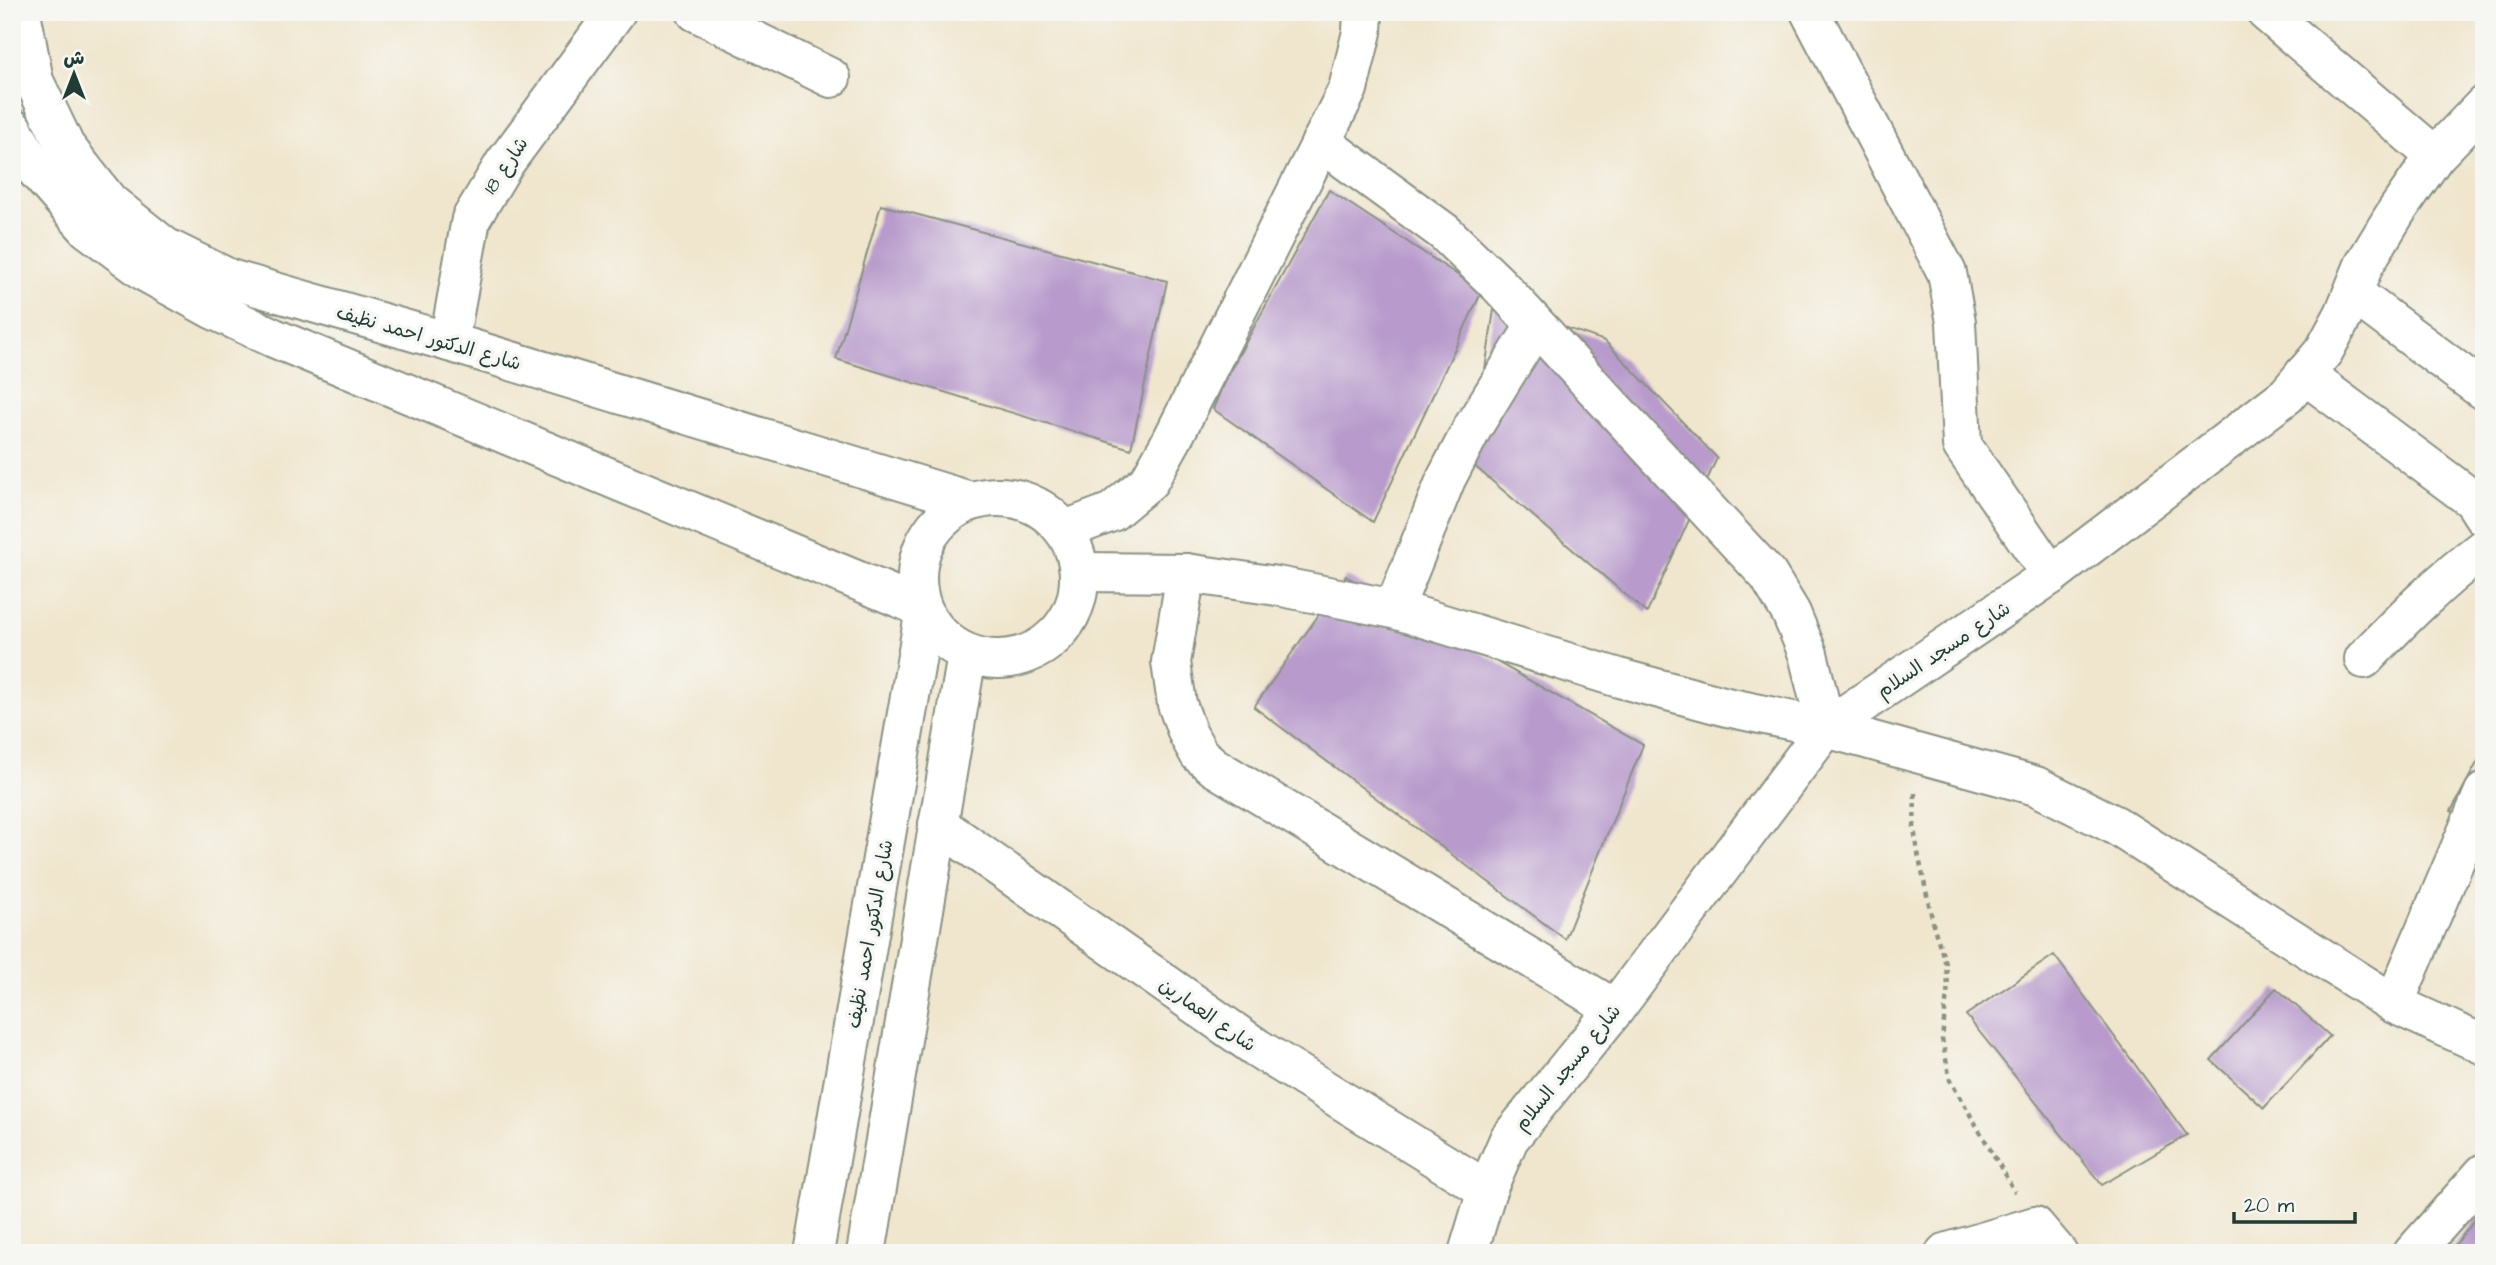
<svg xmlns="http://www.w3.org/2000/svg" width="2496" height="1265" font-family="'Architects Daughter','Playpen Sans Arabic',sans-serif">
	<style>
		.building { fill: #b89bcc }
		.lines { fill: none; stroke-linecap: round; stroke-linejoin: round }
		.minor-casing { stroke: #889281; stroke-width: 42 }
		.major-casing { stroke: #889281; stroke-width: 42 }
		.path { stroke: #889281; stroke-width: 4.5; stroke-dasharray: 5 5; stroke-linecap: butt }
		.minor { stroke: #fff; stroke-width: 38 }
		.major { stroke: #fff; stroke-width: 38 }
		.labels { text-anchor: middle; stroke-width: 7; stroke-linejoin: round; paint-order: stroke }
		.street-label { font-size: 19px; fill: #1f3d34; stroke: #f6f6f2 }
	</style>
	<rect width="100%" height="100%" fill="#f6f6f2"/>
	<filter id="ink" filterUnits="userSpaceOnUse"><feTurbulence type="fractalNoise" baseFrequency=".0143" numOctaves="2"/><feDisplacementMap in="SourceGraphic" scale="14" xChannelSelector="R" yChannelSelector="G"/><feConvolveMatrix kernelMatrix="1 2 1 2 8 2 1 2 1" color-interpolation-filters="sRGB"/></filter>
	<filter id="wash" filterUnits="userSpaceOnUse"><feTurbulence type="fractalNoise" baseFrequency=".00686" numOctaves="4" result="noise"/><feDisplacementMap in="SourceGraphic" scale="28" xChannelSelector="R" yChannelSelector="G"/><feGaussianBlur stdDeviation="1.57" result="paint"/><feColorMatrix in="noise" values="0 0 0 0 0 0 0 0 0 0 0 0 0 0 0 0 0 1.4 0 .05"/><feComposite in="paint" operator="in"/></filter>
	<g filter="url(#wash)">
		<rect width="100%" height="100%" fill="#f0e6ce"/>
		<g id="blocks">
			<!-- building -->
			<g class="building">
				<path d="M 1329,190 L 1482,291 L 1373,522 L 1213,409 L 1224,382 Z"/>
				<path d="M 881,205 L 1167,281 L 1131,449 L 836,359 Z"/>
				<path d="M 1495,303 L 1605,341 L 1717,458 L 1647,613 L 1471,463 Z"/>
				<path d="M 1346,576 L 1643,745 L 1565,939 L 1254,707 Z"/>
				<path d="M 2484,750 L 2484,824 L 2451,811 Z"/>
				<path d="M 2054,955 L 2187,1135 L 2102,1185 L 1966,1015 Z"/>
				<path d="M 2276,988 L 2330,1036 L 2264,1108 L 2211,1060 Z"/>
				<path d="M 2484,1208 L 2484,1253 L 2449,1253 Z"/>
			</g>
		</g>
	</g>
	<g filter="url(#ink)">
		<use href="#blocks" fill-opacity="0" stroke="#889281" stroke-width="2"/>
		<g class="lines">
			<!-- minor casing -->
			<g class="minor-casing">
				<g id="minor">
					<path d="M 696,12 L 831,78"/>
					<path d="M 1810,12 L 1947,273 L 1956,322 L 1962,445 L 2051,575"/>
					<path d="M 2266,12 L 2435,156"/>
					<path d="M 1321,142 L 1444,232 L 1498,284 L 1768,575 L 1791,613 L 1808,654 L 1826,728"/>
					<path d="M 2353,293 L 2484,391"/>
					<path d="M 449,342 L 471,219 L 504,164 L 616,12"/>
					<path d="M 2304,374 L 2473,500 L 2484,517"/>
					<path d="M 1065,530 L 1112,512 L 1149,481 L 1173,438 L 1348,89 L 1362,32 L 1363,12"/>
					<path d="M 1081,572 L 1186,573 L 1277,586 L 1394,609 L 1619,678 L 1727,707 L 1826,728 L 2036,786 L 2115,825 L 2394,1004 L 2484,1045"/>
					<path d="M 1186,573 L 1171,662 L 1177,704 L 1188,734 L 1199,754 L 1214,767 L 1615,1009"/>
					<path d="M 1394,609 L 1446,479 L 1473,427 L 1535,326"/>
					<path d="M 2364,659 C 2402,619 2440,581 2484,548"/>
					<path d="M 938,824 L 1257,1048 L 1487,1190"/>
					<path d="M 2394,1004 L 2484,792"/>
					<path d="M 1468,1253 L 1487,1190 L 1509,1139 L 1615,1009 L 1826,728 L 2051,575 L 2287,395 L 2324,351 L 2344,314 L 2364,265 L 2396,212 L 2435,156 L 2484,105"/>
					<path d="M 1945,1253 L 2035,1226 L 2058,1253"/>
					<path d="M 2413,1253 L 2484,1173"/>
				</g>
			</g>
			<!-- major casing -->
			<g class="major-casing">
				<g id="major">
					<path d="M 21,12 L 34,81 L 65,146 L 109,202 L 165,247 L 230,279 L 449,342 L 970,501"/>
					<path d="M 12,128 L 36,170 L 88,229 L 147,273 L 214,310 L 274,338 L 921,607"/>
					<circle cx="998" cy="578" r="81"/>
					<path d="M 814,1253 L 924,615"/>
					<path d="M 866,1253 L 967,655"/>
				</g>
			</g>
			<!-- path -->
			<path class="path" d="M 1915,793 L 1914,829 L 1918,853 L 1934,928 L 1946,964 L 1948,985 L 1942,1039 L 1950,1080 L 2015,1192"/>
			<!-- minor -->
			<use href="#minor" class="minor"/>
			<!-- major -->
			<use href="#major" class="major"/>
		</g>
	</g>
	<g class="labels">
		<!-- street labels -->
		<g class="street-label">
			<text transform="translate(505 165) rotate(-56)" y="7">شارع 18</text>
			<text transform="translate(429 337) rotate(16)" y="7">شارع الدكتور احمد نظيف</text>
			<text transform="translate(1943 649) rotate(-34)" y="7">شارع مسجد السلام</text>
			<text transform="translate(869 934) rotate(-80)" y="7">شارع الدكتور احمد نظيف</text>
			<text transform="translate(1208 1014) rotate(35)" y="7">شارع العمارين</text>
			<text transform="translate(1567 1067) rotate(-51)" y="7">شارع مسجد السلام</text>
		</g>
	</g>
	<!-- margin -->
	<rect width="2496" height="1265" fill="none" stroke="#f6f6f2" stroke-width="42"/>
	<!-- north arrow -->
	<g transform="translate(74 74)" stroke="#f6f6f2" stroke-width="5" paint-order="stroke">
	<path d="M0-5L12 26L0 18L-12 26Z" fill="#1f3d34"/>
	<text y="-10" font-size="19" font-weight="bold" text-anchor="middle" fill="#1f3d34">ش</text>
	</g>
	<!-- scale -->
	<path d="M2234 1212v10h121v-10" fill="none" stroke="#1f3d34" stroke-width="3.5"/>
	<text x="2244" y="1212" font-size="21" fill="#1f3d34" stroke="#f6f6f2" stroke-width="5" paint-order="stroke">20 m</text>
</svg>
